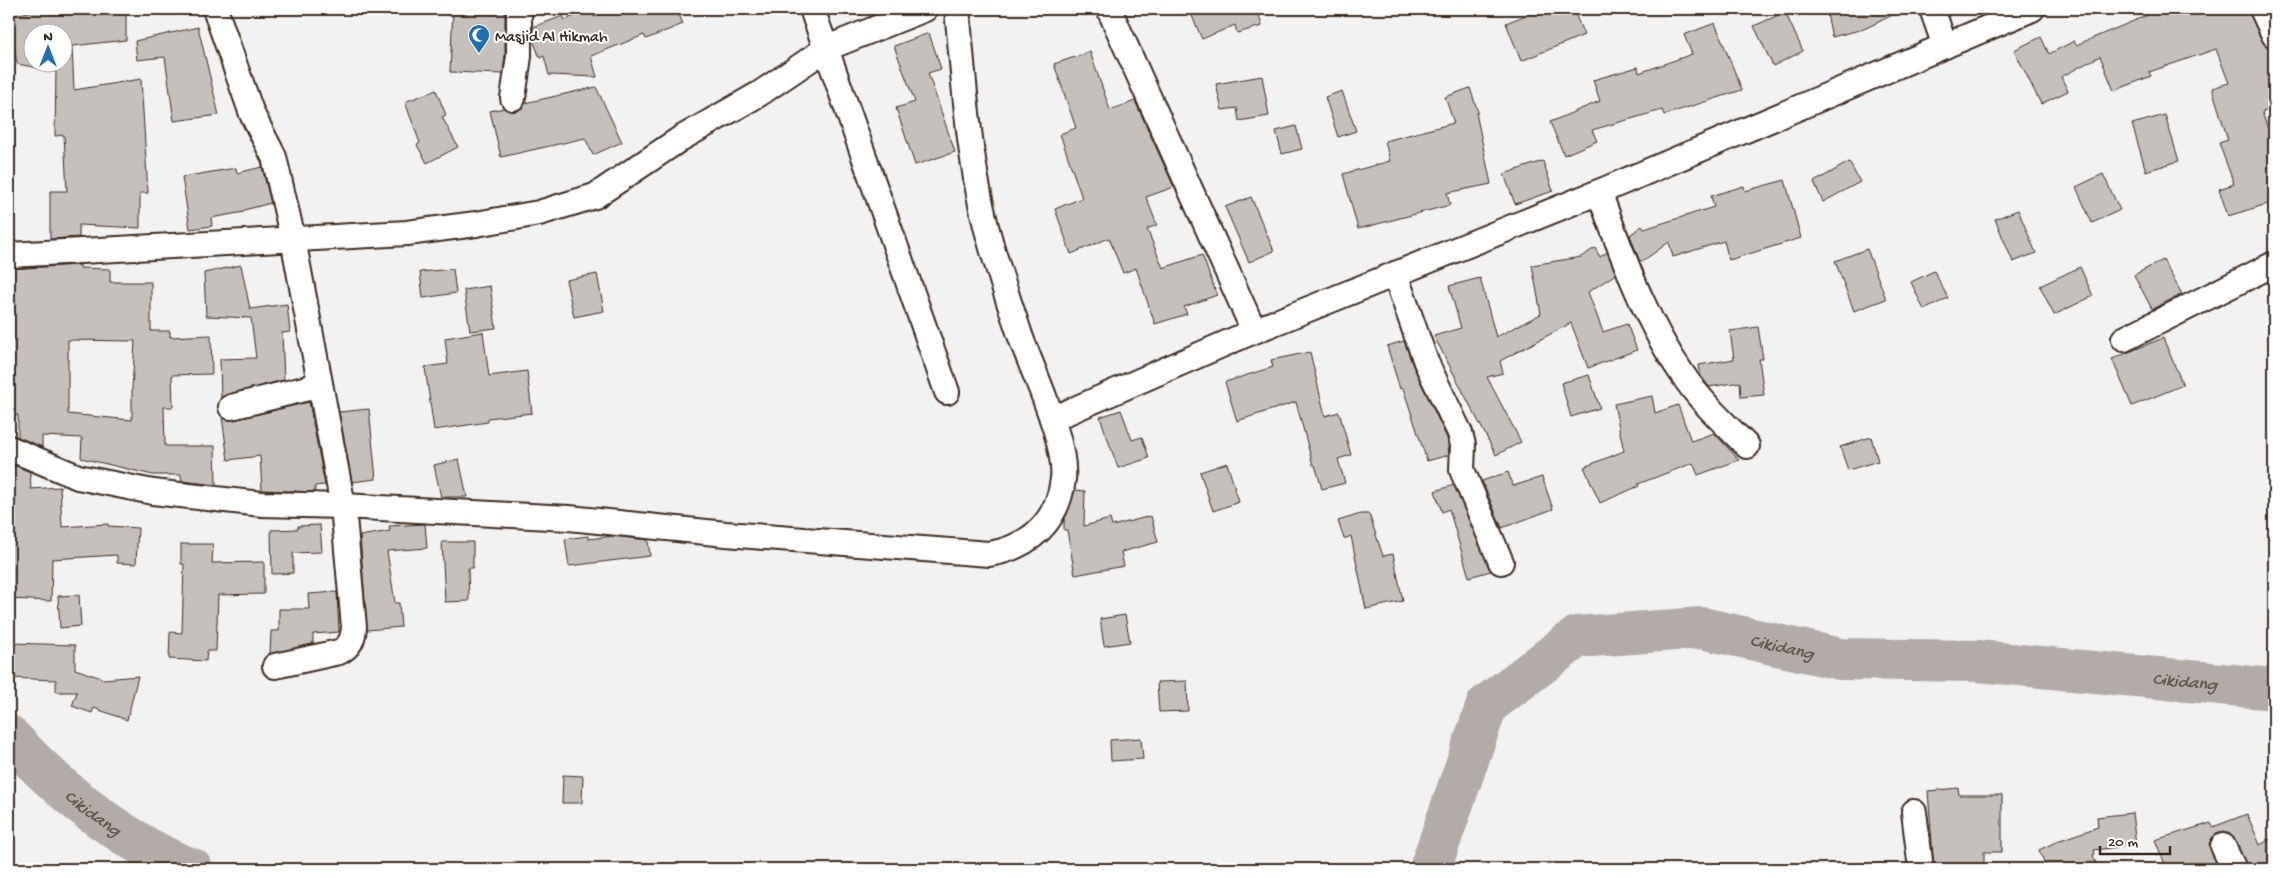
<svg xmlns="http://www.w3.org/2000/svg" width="2283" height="878" font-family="'Gochi Hand',sans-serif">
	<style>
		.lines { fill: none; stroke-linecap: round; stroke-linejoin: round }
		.river { stroke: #b2aba7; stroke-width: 42 }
		.building { fill: #c6c0bd; stroke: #3b2a1e; fill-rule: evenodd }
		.minor-casing { stroke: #3b2a1e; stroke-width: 28 }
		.minor { stroke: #fff; stroke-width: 24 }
		.labels { text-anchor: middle; stroke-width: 4; stroke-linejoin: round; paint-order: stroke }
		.poi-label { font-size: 16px; fill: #3b2a1e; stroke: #fff; text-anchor: start }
		.water-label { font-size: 18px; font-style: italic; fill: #65574e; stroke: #fff }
	</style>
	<rect width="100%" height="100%" fill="#f3f2f2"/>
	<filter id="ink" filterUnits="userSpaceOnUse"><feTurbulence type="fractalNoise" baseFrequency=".02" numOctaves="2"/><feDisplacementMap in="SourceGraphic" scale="10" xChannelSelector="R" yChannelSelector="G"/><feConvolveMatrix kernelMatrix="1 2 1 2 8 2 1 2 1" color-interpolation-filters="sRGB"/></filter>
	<g filter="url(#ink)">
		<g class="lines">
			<!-- river -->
			<g class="river">
				<path id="s1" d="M 9,736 C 51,782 93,817 147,848 C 162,856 176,864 192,869"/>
				<path id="s2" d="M 1430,869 L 1487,705 L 1577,637 L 1702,628 L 1840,659 L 1978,661 L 2274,689"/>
			</g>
		</g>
		<!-- building -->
		<g class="building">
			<path d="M 43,9 L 126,9 L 126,40 L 72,46 L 74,90 L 141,79 L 148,193 L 140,193 L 140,228 L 79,225 L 79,237 L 50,239 L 50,191 L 67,191 L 64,135 L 55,136 L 56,71 L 17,64 L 9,16 ZM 32,32 L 62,32 L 62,62 L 32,62 Z"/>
			<path d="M 453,9 L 505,9 L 505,55 L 503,74 L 450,72 Z"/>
			<path d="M 590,9 L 594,17 L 616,9 L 677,9 L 683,24 L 646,39 L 644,35 L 591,56 L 597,77 L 549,75 L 544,56 L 540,58 L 533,40 L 533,27 L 563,16 L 565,20 Z"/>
			<path d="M 1189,9 L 1273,9 L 1259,15 L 1262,26 L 1237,33 L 1235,25 L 1202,39 Z"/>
			<path d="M 1541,9 L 1573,9 L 1584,35 L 1521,61 L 1506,23 Z"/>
			<path d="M 1826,9 L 1905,9 L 1864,29 L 1832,37 Z"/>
			<path d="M 2146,9 L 2248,9 L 2262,41 L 2266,46 L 2274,48 L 2274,108 L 2262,112 L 2274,146 L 2274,202 L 2228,216 L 2219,189 L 2234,184 L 2219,143 L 2228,140 L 2212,88 L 2229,83 L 2216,49 L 2149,72 L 2151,76 L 2114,91 L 2100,56 L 2061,77 L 2068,91 L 2041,104 L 2014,50 L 2041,37 L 2049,54 L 2074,41 L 2076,45 L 2148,15 Z"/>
			<path d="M 1785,12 L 1803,51 L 1773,66 L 1754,26 Z"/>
			<path d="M 1715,23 L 1742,90 L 1664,115 L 1662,110 L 1592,130 L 1597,141 L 1564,155 L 1550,122 L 1600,101 L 1593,80 L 1638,67 L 1639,73 L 1692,54 L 1684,35 Z"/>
			<path d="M 198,27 L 219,115 L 174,121 L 165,57 L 137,60 L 135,41 Z"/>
			<path d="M 929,33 L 941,69 L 928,73 L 955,152 L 915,165 L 896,108 L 915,102 L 894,46 Z"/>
			<path d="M 1090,52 L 1110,110 L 1135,101 L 1174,187 L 1146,197 L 1157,225 L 1147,229 L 1163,268 L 1202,255 L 1217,295 L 1184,307 L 1187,314 L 1155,324 L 1136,268 L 1123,273 L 1109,238 L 1071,254 L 1055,209 L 1082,198 L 1060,134 L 1076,128 L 1054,64 Z"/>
			<path d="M 1262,76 L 1269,116 L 1239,121 L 1237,108 L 1222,110 L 1216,84 Z"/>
			<path d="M 596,87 L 622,142 L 593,155 L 585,138 L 501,157 L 490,111 L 504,108 L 511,111 L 518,111 L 525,103 Z"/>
			<path d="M 1470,88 L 1478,112 L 1476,113 L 1491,184 L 1447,193 L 1450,205 L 1358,229 L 1343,174 L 1390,161 L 1385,141 L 1454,123 L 1445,97 Z"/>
			<path d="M 436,90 L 446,115 L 442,117 L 458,147 L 427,163 L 417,145 L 420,143 L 405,102 Z"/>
			<path d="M 1342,91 L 1356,131 L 1338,137 L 1325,97 Z"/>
			<path d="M 2165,115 L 2179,161 L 2146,171 L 2132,124 Z"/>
			<path d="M 1296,126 L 1302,149 L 1282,154 L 1276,131 Z"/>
			<path d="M 1543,161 L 1553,191 L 1515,204 L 1504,174 Z"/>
			<path d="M 1849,162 L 1860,182 L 1823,202 L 1814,182 Z"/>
			<path d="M 262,167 L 271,203 L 244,210 L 244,212 L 211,218 L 212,226 L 190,229 L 182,177 L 236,168 L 237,173 Z"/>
			<path d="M 2103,174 L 2120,210 L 2092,223 L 2076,187 Z"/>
			<path d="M 1785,180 L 1801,238 L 1729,260 L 1724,241 L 1673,257 L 1669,242 L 1643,261 L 1639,260 L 1630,235 L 1642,226 L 1644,229 L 1714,207 L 1711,196 L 1744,186 L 1745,191 Z"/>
			<path d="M 1251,197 L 1274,251 L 1249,262 L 1225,207 Z"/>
			<path d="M 2018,210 L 2036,253 L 2013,262 L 1995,219 Z"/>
			<path d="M 1595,248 L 1600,257 L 1607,252 L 1616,274 L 1588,292 L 1603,332 L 1627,324 L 1637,350 L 1588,368 L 1571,323 L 1500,361 L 1503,373 L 1487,377 L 1521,442 L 1496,455 L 1434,336 L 1461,328 L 1449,286 L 1480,278 L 1496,337 L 1541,314 L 1532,265 L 1581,257 Z"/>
			<path d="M 1867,249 L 1886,299 L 1854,311 L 1835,261 Z"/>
			<path d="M 2163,260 L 2182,294 L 2152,309 L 2134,275 Z"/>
			<path d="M 80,265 L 80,268 L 110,269 L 110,282 L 151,282 L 151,331 L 170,331 L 170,337 L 211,335 L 212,374 L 172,375 L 173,407 L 164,407 L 165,446 L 215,446 L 216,485 L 182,481 L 181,475 L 153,475 L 81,458 L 82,438 L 42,436 L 42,447 L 18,437 L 18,415 L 9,416 L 9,269 ZM 68,340 L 135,341 L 132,389 L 132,420 L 68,414 Z"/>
			<path d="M 241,265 L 250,309 L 287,304 L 290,332 L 282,333 L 284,380 L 228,394 L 221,399 L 220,359 L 256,358 L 251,318 L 206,316 L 204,273 Z"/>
			<path d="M 2080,267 L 2093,296 L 2054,315 L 2040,286 Z"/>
			<path d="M 453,269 L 456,293 L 423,298 L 420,272 Z"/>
			<path d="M 1934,271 L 1948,298 L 1924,310 L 1911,282 Z"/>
			<path d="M 597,274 L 604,311 L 574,317 L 566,280 Z"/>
			<path d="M 490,286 L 496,328 L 470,331 L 464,290 Z"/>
			<path d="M 1758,327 L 1763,359 L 1759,359 L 1764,395 L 1741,397 L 1740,382 L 1709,387 L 1701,376 L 1699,365 L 1734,359 L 1730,331 Z"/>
			<path d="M 483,332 L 489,376 L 527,371 L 532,413 L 488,418 L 488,422 L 434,430 L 425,367 L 448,364 L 445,338 Z"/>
			<path d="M 2163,338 L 2183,385 L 2132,406 L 2112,359 Z"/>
			<path d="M 1404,341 L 1414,368 L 1447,438 L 1449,455 L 1427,461 L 1403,388 L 1400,389 L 1387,346 Z"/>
			<path d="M 1310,352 L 1325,416 L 1339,412 L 1351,455 L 1338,459 L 1345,483 L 1322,489 L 1315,465 L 1313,465 L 1296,402 L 1237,421 L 1225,382 L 1273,367 L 1271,360 Z"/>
			<path d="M 1589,375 L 1600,408 L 1571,417 L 1561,383 Z"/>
			<path d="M 1652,396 L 1655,413 L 1678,405 L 1691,441 L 1714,433 L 1739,460 L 1698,475 L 1693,463 L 1638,484 L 1639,486 L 1600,503 L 1584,467 L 1624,451 L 1614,404 Z"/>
			<path d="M 309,402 L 325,485 L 315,486 L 315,492 L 262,490 L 260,456 L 228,460 L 222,417 L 234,420 Z"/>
			<path d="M 369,409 L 376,479 L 352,482 L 339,412 Z"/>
			<path d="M 1121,410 L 1132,440 L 1142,437 L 1149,458 L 1118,468 L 1100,417 Z"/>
			<path d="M 1871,437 L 1878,461 L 1848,470 L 1840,447 Z"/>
			<path d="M 459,459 L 467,497 L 441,497 L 434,465 Z"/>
			<path d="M 9,463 L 30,472 L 31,489 L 60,487 L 62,527 L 108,524 L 108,526 L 138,528 L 136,564 L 117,563 L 117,555 L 52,559 L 51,601 L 9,599 Z"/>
			<path d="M 1227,463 L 1239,502 L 1213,511 L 1200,472 Z"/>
			<path d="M 1508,472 L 1513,486 L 1542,477 L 1553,509 L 1502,528 L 1482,481 Z"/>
			<path d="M 1454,485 L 1491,571 L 1469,577 L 1449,509 L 1442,512 L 1435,491 Z"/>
			<path d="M 1075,490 L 1085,491 L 1084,526 L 1110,519 L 1112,526 L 1151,516 L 1158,542 L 1121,552 L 1124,566 L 1075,575 L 1067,530 L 1064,530 L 1064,520 Z"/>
			<path d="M 1361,514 L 1369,514 L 1383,556 L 1393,554 L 1403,601 L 1366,609 L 1351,536 L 1344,539 L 1338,521 Z"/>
			<path d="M 425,524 L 427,548 L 387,551 L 395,603 L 399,603 L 401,627 L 367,630 L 360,536 L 390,531 L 389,526 Z"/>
			<path d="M 320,525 L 322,552 L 293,553 L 293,573 L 272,574 L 271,530 L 298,529 L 298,526 Z"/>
			<path d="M 588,536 L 588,539 L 613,536 L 648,540 L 650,556 L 569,566 L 565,539 Z"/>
			<path d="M 442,542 L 473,542 L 473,568 L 468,568 L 469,601 L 445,602 Z"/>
			<path d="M 181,544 L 213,544 L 212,563 L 264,562 L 264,594 L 218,595 L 216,651 L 207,651 L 206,661 L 169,659 L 170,632 L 182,633 L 184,564 L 181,564 Z"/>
			<path d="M 337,592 L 339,632 L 313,634 L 313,644 L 270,654 L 271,631 L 279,631 L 279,609 L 309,609 L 308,594 Z"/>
			<path d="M 79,595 L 81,626 L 60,628 L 58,596 Z"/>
			<path d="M 1125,615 L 1130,642 L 1104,646 L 1100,619 Z"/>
			<path d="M 9,643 L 75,645 L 75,669 L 104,679 L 138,676 L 127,720 L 94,708 L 92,713 L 72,706 L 77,692 L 56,692 L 56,680 L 9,678 Z"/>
			<path d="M 1187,681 L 1188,711 L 1159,712 L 1157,682 Z"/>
			<path d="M 1141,738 L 1143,759 L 1111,761 L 1110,740 Z"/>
			<path d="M 563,775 L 583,776 L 582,803 L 562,803 Z"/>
			<path d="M 1958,788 L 1959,795 L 2002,795 L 2002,852 L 1984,852 L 1984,869 L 1934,869 L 1928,791 Z"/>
			<path d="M 2132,813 L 2136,845 L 2094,850 L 2095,854 L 2093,855 L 2098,869 L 2047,869 L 2039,850 L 2060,840 L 2098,827 L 2097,817 Z"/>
			<path d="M 2247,814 L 2260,845 L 2274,837 L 2274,869 L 2248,869 L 2235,840 L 2230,834 L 2224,832 L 2212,838 L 2209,844 L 2219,869 L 2167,869 L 2155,840 L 2211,823 L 2213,827 Z"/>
		</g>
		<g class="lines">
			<!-- minor casing -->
			<g class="minor-casing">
				<g id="minor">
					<path d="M 215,9 L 252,114 L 274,157 L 293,239 L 343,506 L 354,627 C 353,639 350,647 339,652 L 275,666"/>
					<path d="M 812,9 L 947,392"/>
					<path d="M 1109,9 L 1254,331"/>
					<path d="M 1932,9 L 1945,46"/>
					<path d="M 2262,9 L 2274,35"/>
					<path d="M 513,98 L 519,56 L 519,9"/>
					<path d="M 1599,192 C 1622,254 1645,321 1683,375 C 1701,402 1724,423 1747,446"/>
					<path d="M 9,255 L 407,233 L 476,224 L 539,213 L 595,196 L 680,139 L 759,94 L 827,48 L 925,9"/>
					<path d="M 1395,274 L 1426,362 L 1460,433 L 1463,445 L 1462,470 L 1501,562"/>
					<path d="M 2124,339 L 2274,264"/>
					<path d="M 231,407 L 320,385"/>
					<path d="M 1052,419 L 1254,331 L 1599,192 L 2032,9"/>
					<path d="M 9,448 L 78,477 L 153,492 L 262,504 L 343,506 L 569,518 L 726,534 L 989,554 C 1030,547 1058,522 1063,479 C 1067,442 1034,374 1021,338 C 1011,309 1001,278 992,248 C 969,171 965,89 957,9"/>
					<path d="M 1914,812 L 1921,869"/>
					<path d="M 2223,846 L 2234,869"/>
				</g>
			</g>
			<!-- minor -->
			<use href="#minor" class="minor"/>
		</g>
	</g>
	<!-- icons -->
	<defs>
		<g id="mosque-pin" transform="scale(1.125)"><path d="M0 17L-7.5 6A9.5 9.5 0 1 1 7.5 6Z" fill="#1f6fb2" stroke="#fff"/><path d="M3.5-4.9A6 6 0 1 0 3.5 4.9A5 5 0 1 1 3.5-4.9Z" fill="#fff"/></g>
	</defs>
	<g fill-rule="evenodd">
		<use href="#mosque-pin" x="479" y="35"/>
	</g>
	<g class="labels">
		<!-- poi labels -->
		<g class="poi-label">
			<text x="495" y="41">Masjid Al Hikmah</text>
		</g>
		<!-- water labels -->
		<g class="water-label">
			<text dy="6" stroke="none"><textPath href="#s2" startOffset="494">Cikidang</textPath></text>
			<text dy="6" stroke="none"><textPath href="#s2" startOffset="899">Cikidang</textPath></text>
			<text dy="6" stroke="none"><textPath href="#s1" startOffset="114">Cikidang</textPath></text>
		</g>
	</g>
	<!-- margin -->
	<rect width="2283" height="878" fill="none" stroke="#fff" stroke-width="30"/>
	<rect x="15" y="15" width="2253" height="848" fill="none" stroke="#3b2a1e" stroke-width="2" filter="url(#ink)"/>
	<!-- north arrow -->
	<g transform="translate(48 48)"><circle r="24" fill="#ffffff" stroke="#b1aaa5"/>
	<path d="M0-4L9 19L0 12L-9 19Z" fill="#1f6fb2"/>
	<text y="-8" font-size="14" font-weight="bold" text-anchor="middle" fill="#3b2a1e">N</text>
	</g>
	<!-- scale -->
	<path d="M2100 846v8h70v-8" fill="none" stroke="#3b2a1e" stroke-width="2.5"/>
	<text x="2108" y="846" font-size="15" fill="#3b2a1e" stroke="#ffffff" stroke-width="4" paint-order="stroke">20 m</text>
</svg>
